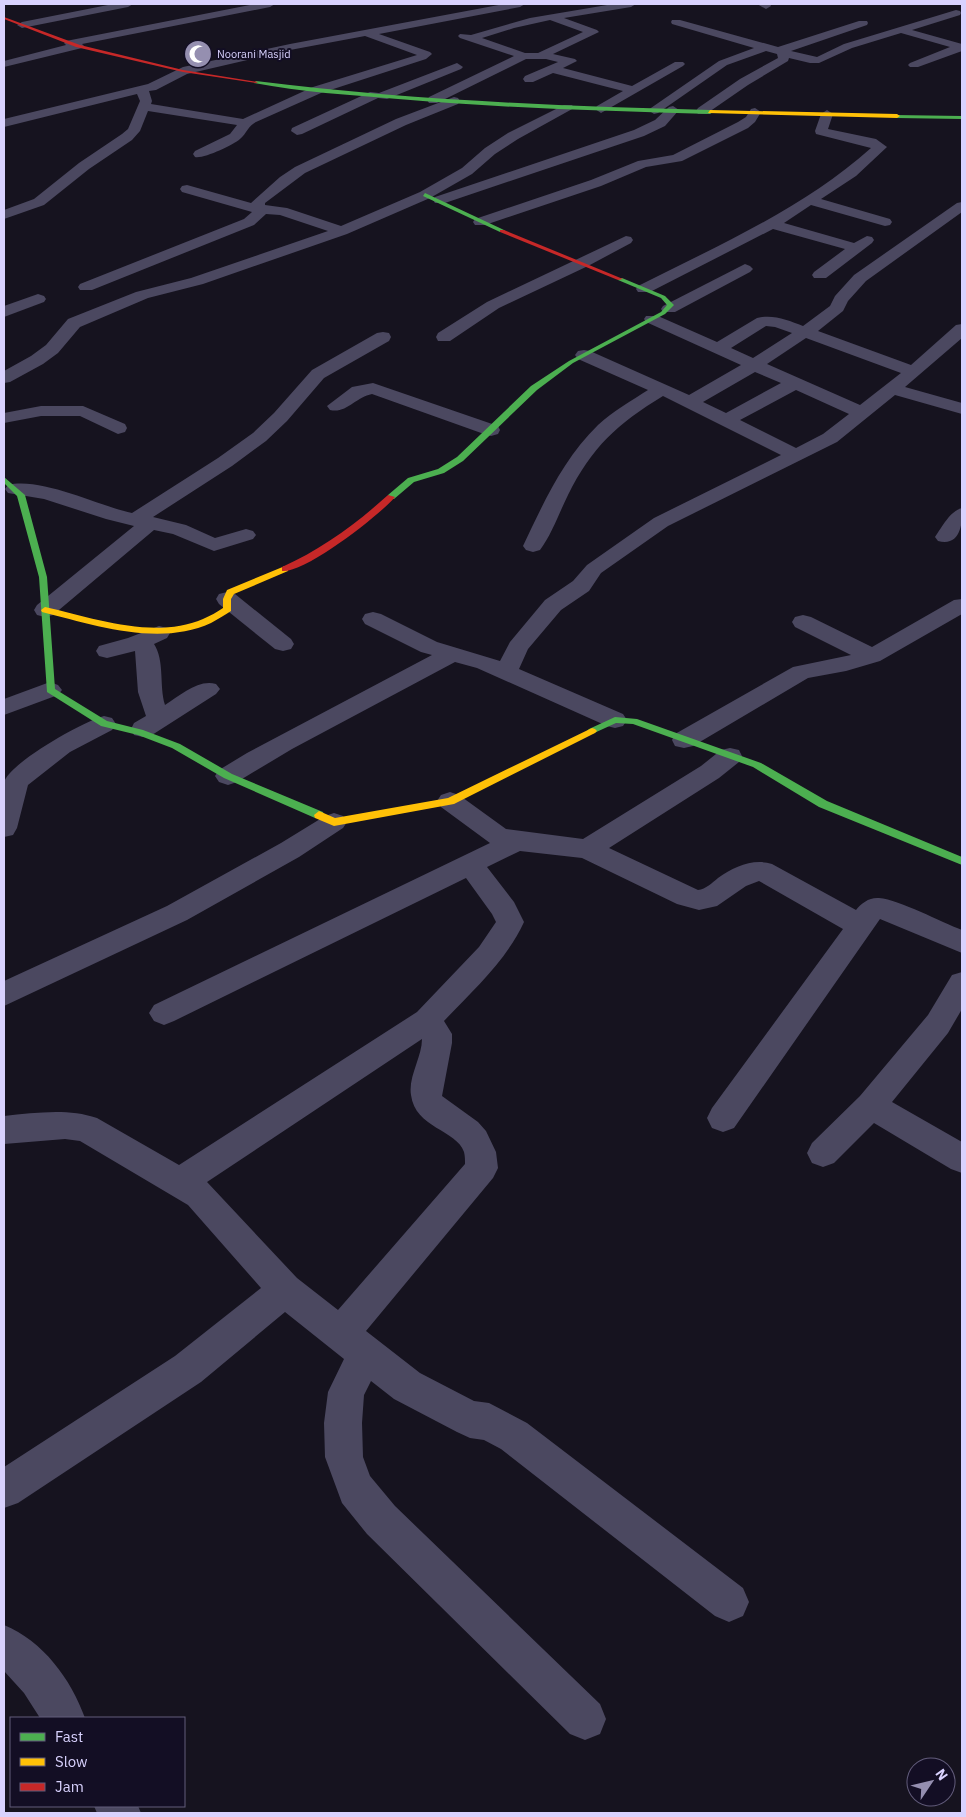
<svg xmlns="http://www.w3.org/2000/svg" width="966" height="1817" font-family="'IBM Plex Sans',sans-serif">
	<style>
		.lines { fill: none; stroke-linecap: round; stroke-linejoin: round }
		.street { fill: #4b4860; fill-rule: evenodd }
		.fast { fill: #4caf50; fill-rule: evenodd }
		.slow { fill: #ffc107; fill-rule: evenodd }
		.jam { fill: #c62828; fill-rule: evenodd }
		.labels { text-anchor: middle; stroke-width: 4; stroke-linejoin: round; paint-order: stroke }
		.far-poi-label { font-size: 11px; fill: #d9d2fe; stroke: #130e24; text-anchor: start }
	</style>
	<rect width="100%" height="100%" fill="#16131f"/>
	<g class="lines">
		<!-- street -->
		<g class="street">
			<path d="M 113,4 L 133,4 L 128,7 L 22,28 L 17,25 L 22,22 Z"/>
			<path d="M 255,4 L 275,4 L 270,7 L 82,44 L 84,46 L 82,48 L 4,67 L 4,61 L 66,45 L 64,43 L 66,41 Z"/>
			<path d="M 504,4 L 525,4 L 520,7 L 379,34 L 430,52 L 432,54 L 426,59 L 321,93 L 256,122 C 248,126 247,133 240,139 C 233,145 204,159 195,157 L 193,154 L 195,151 L 230,134 L 237,125 L 148,111 L 140,131 L 132,140 L 89,169 L 44,205 L 4,219 L 4,210 L 34,199 L 79,163 L 122,134 L 128,129 L 140,101 L 137,94 L 4,127 L 4,119 L 148,84 L 183,67 L 290,44 ZM 365,36 L 417,55 L 313,87 L 243,119 L 151,104 L 152,101 L 149,91 L 156,90 L 187,74 L 290,50 Z"/>
			<path d="M 613,4 L 636,4 L 631,7 L 564,18 L 597,30 L 599,32 L 553,54 L 575,59 L 577,61 L 563,68 L 632,86 L 675,62 L 683,62 L 685,64 L 683,66 L 601,113 L 595,109 L 597,106 L 623,91 L 553,73 L 533,82 L 525,82 L 523,79 L 525,76 L 558,62 L 546,59 L 526,59 L 437,103 L 429,103 L 427,100 L 429,97 L 514,56 L 460,38 L 458,36 L 460,34 L 471,35 L 530,18 ZM 550,20 L 583,32 L 538,53 L 525,53 L 482,38 L 514,28 Z"/>
			<path d="M 757,4 L 770,4 L 771,6 L 766,9 Z"/>
			<path d="M 956,10 L 960,11 L 961,13 L 960,15 L 912,30 L 962,44 L 962,51 L 918,67 L 910,67 L 908,65 L 910,63 L 950,47 L 901,33 L 852,48 L 819,63 L 810,63 L 789,58 L 788,61 L 748,85 L 706,114 L 698,114 L 696,111 L 698,108 L 740,79 L 778,58 L 777,54 L 766,51 L 727,65 L 658,113 L 654,114 L 648,110 L 719,61 L 754,48 L 672,24 L 671,22 L 672,20 L 680,20 L 778,47 L 859,21 L 867,21 L 868,23 L 867,25 L 791,51 L 817,57 L 844,44 Z"/>
			<path d="M 457,63 L 463,67 L 461,69 L 387,99 L 378,98 L 302,134 L 297,135 L 291,131 L 292,128 L 370,92 L 379,93 Z"/>
			<path d="M 454,97 L 458,98 L 460,101 L 458,104 L 406,125 L 305,173 L 265,203 L 265,205 L 287,208 L 341,226 L 420,192 L 462,168 L 485,148 L 508,133 L 564,105 L 572,105 L 574,108 L 518,139 L 495,154 L 472,174 L 430,198 L 347,234 L 203,284 L 148,298 L 80,327 L 58,353 L 43,364 L 10,382 L 4,383 L 4,371 L 31,356 L 46,345 L 68,319 L 136,292 L 191,278 L 328,231 L 280,215 L 266,214 L 254,225 L 92,290 L 80,290 L 78,287 L 80,284 L 244,219 L 252,212 L 182,192 L 180,189 L 182,186 L 187,185 L 251,203 L 280,177 L 295,167 L 396,119 Z"/>
			<path d="M 673,106 L 679,110 L 665,126 L 644,136 L 445,203 L 435,203 L 433,200 L 435,197 L 634,130 L 655,120 L 669,107 Z"/>
			<path d="M 755,108 L 761,112 L 755,122 L 748,128 L 682,161 L 646,167 L 601,186 L 485,225 L 475,225 L 473,222 L 475,219 L 591,180 L 638,161 L 673,155 L 738,122 L 746,117 L 751,109 Z"/>
			<path d="M 827,110 L 833,114 L 828,129 L 876,139 L 887,147 L 856,176 L 821,199 L 890,219 L 892,222 L 890,225 L 885,226 L 811,205 L 784,223 L 854,243 L 867,236 L 872,237 L 874,240 L 872,243 L 826,278 L 814,278 L 812,275 L 814,272 L 845,249 L 773,229 L 650,292 L 638,292 L 636,289 L 638,286 C 719,245 804,208 871,148 L 816,134 L 815,131 L 821,114 Z"/>
			<path d="M 962,202 L 962,212 L 866,281 L 848,301 L 843,311 L 818,331 L 911,365 L 956,325 L 962,324 L 962,338 L 905,387 L 962,403 L 962,414 L 895,395 L 837,442 L 668,526 L 601,573 L 589,591 L 561,610 L 528,649 L 519,669 L 623,714 L 627,720 L 623,726 L 615,728 L 607,726 L 477,668 L 455,662 L 292,749 L 237,782 L 228,785 L 219,782 L 215,776 L 219,770 L 247,753 L 432,655 L 421,652 L 365,624 L 362,619 L 365,614 L 373,612 L 381,614 L 437,642 L 500,661 L 510,642 L 545,600 L 573,581 L 587,565 L 654,518 L 781,455 L 663,396 C 617,424 592,447 568,495 C 559,513 552,534 540,550 L 533,552 L 526,550 L 523,546 C 543,504 563,459 598,425 C 613,411 631,401 648,390 L 578,359 L 575,355 L 578,351 L 584,350 L 590,351 L 689,395 L 741,365 L 646,322 L 644,319 L 646,316 L 658,316 L 717,342 L 757,318 C 773,314 788,320 803,326 L 830,306 L 835,296 L 854,275 L 957,203 ZM 766,326 L 775,327 L 792,333 L 753,358 L 731,348 ZM 806,338 L 901,373 L 860,405 L 767,364 ZM 755,372 L 781,383 L 726,413 L 703,402 ZM 796,390 L 849,414 L 823,434 L 796,448 L 740,420 Z"/>
			<path d="M 626,236 L 631,237 L 633,240 L 631,243 L 588,266 L 499,308 L 450,341 L 438,341 L 436,337 L 438,333 L 487,302 Z"/>
			<path d="M 745,264 L 750,266 L 753,269 L 750,272 L 675,312 L 663,312 L 661,309 L 663,306 Z"/>
			<path d="M 38,294 L 44,296 L 46,299 L 44,302 L 4,317 L 4,306 Z"/>
			<path d="M 383,332 L 389,333 L 391,337 L 389,341 L 324,378 L 287,421 L 266,441 L 232,466 L 153,517 L 186,525 L 215,538 L 246,529 L 253,531 L 256,535 L 253,539 L 214,551 L 173,534 L 154,530 L 53,615 L 45,617 L 37,615 L 34,610 L 37,605 L 134,526 L 106,519 L 44,499 L 8,493 L 5,489 L 8,485 C 42,477 98,506 132,513 L 218,458 L 253,433 L 274,413 L 312,370 L 377,333 Z"/>
			<path d="M 373,383 L 498,426 L 500,430 L 498,434 L 491,436 L 484,434 L 372,394 C 356,397 346,414 330,410 L 327,406 L 352,387 Z"/>
			<path d="M 41,406 L 83,406 L 125,424 L 127,428 L 125,432 L 118,434 L 80,416 L 41,416 L 4,423 L 4,413 Z"/>
			<path d="M 962,508 C 963,524 960,547 938,541 L 935,537 C 942,527 950,511 962,508 Z"/>
			<path d="M 227,592 L 235,594 L 291,639 L 294,644 L 291,649 L 283,651 L 275,649 L 219,604 L 216,599 L 219,594 Z"/>
			<path d="M 962,599 L 962,614 L 880,661 L 846,671 L 808,678 L 693,746 L 684,748 L 675,746 L 672,740 L 675,734 L 793,667 L 851,655 L 795,627 L 792,622 L 795,617 L 803,615 L 811,617 L 872,647 L 954,600 Z"/>
			<path d="M 159,626 L 167,628 L 170,633 L 167,638 L 154,644 C 165,661 159,685 165,705 C 181,695 198,679 216,684 L 220,689 L 216,694 L 152,735 L 143,737 L 134,735 L 131,729 L 134,723 L 146,716 L 138,692 L 135,651 L 107,658 L 99,656 L 96,651 L 99,646 L 128,638 Z"/>
			<path d="M 50,682 L 58,685 L 62,690 L 58,695 L 4,715 L 4,699 Z"/>
			<path d="M 104,716 L 112,718 L 116,724 L 112,730 L 70,752 L 28,785 L 17,828 L 13,835 L 4,837 C 4,820 1,800 4,783 C 7,764 84,721 104,716 Z"/>
			<path d="M 730,748 L 739,750 L 742,756 L 739,762 L 719,778 L 609,848 L 698,890 C 706,889 712,883 718,878 C 734,867 753,858 772,864 L 856,910 C 861,903 870,897 879,898 C 900,900 941,922 962,930 L 962,953 L 880,919 L 734,1128 L 723,1132 L 712,1128 L 707,1118 L 712,1108 L 843,929 L 759,881 L 746,886 L 717,906 L 699,910 L 677,904 L 582,858 L 520,851 L 487,867 L 514,902 L 524,922 C 506,961 473,990 444,1021 L 452,1034 L 452,1043 L 442,1096 L 478,1122 L 486,1131 L 496,1152 L 498,1168 L 493,1178 L 366,1331 L 420,1373 L 474,1401 L 489,1403 L 527,1423 L 743,1588 L 749,1602 L 743,1616 L 729,1622 L 715,1616 L 501,1449 L 484,1440 L 470,1438 L 457,1432 L 394,1399 L 371,1381 L 364,1395 L 362,1423 L 363,1457 L 370,1476 L 395,1506 L 600,1704 L 606,1719 L 600,1734 L 585,1740 L 570,1734 L 367,1534 L 342,1503 L 325,1457 L 324,1423 L 328,1392 L 344,1359 L 285,1312 L 201,1382 L 18,1503 L 4,1508 L 4,1467 L 175,1356 L 261,1288 L 188,1205 L 80,1141 L 65,1139 L 4,1144 L 4,1116 C 35,1113 67,1108 97,1118 L 179,1165 L 417,1012 L 479,947 L 496,922 L 492,914 L 466,878 L 174,1021 L 164,1025 L 154,1021 L 149,1013 L 154,1005 L 490,843 L 441,807 L 437,801 L 441,795 L 450,792 L 459,795 L 506,829 L 583,839 L 701,766 L 721,750 ZM 422,1039 C 422,1057 408,1077 411,1095 C 415,1128 457,1130 464,1152 C 465,1156 465,1160 465,1164 L 338,1310 L 297,1278 L 207,1182 Z"/>
			<path d="M 334,813 L 343,816 L 347,822 L 343,828 L 299,857 L 187,920 L 4,1006 L 4,981 L 167,906 L 281,843 L 325,816 Z"/>
			<path d="M 962,972 L 962,1009 L 948,1033 L 892,1102 L 962,1142 L 962,1173 L 951,1169 L 874,1123 L 834,1163 L 823,1167 L 812,1163 L 807,1153 L 812,1143 L 860,1096 L 928,1015 L 952,975 Z"/>
			<path d="M 4,1625 C 43,1641 71,1679 85,1718 L 40,1718 L 24,1693 L 4,1671 Z"/>
			<path d="M 94,1806 L 138,1806 L 141,1813 L 97,1813 Z"/>
		</g>
		<!-- fast -->
		<g class="fast">
			<path d="M 256,81 C 407,100 558,106 710,110 L 713,112 L 710,114 C 606,111 502,108 398,99 C 350,95 301,92 254,83 Z"/>
			<path d="M 895,115 L 962,116 L 962,119 L 897,118 Z"/>
			<path d="M 425,193 L 504,230 L 505,231 L 500,232 L 423,196 Z"/>
			<path d="M 618,278 L 622,278 L 665,296 L 674,305 L 665,314 L 573,363 L 537,390 L 463,461 L 444,473 L 414,482 L 394,499 L 388,499 L 388,495 L 408,478 L 438,469 L 457,457 L 531,386 L 569,361 L 661,312 L 667,305 L 661,298 L 618,280 Z"/>
			<path d="M 4,477 L 25,495 L 47,577 L 55,689 L 107,721 L 143,730 L 180,744 L 232,774 L 323,812 L 324,815 L 323,818 L 315,818 L 224,778 L 172,748 L 138,735 L 101,726 L 47,692 L 39,577 L 17,496 L 4,483 Z"/>
			<path d="M 615,717 L 637,719 L 761,763 L 827,801 L 962,857 L 962,865 L 819,807 L 753,767 L 633,724 L 616,723 L 592,734 L 587,731 L 589,729 Z"/>
		</g>
		<!-- slow -->
		<g class="slow">
			<path d="M 710,110 L 897,114 L 900,116 L 897,118 L 708,113 Z"/>
			<path d="M 285,566 L 288,567 L 288,571 L 234,594 L 231,599 L 231,611 C 225,615 218,619 211,623 C 159,647 94,625 42,612 L 41,610 L 45,607 C 94,618 154,640 203,619 C 210,616 217,612 223,608 L 223,599 L 227,590 Z"/>
			<path d="M 592,728 L 595,729 L 597,731 L 595,733 L 454,804 L 334,826 L 315,818 L 314,815 L 319,811 L 335,818 L 448,798 Z"/>
		</g>
		<!-- jam -->
		<g class="jam">
			<path d="M 4,17 L 80,45 L 183,70 L 258,82 L 256,83 L 183,72 L 76,47 L 4,19 Z"/>
			<path d="M 500,230 L 504,230 L 623,279 L 618,280 L 500,232 Z"/>
			<path d="M 388,495 L 395,497 C 380,515 304,574 282,571 L 282,567 C 322,549 356,524 388,495 Z"/>
		</g>
	</g>
	<!-- icons -->
	<defs>
		<g id="mosque-disc" transform="scale(1.4375)"><circle r="9.5" fill="#958fb0" stroke="#130e24"/><path d="M3.5-4.9A6 6 0 1 0 3.5 4.9A5 5 0 1 1 3.5-4.9Z" fill="#fff"/></g>
	</defs>
	<g fill-rule="evenodd">
		<use href="#mosque-disc" x="198" y="54"/>
	</g>
	<g class="labels">
		<!-- far-poi labels -->
		<g class="far-poi-label">
			<text x="217" y="58">Noorani Masjid</text>
		</g>
	</g>
	<!-- border -->
	<rect width="966" height="1817" fill="none" stroke="#d9d2fe" stroke-width="10"/>
	<!-- legend -->
	<rect x="10" y="1717" width="175" height="90" fill="#130e24" stroke="#625c7b"/>
	<rect x="20" y="1733" width="25" height="8" fill="#4caf50" stroke="#625c7b"/>
	<text x="55" y="1742" font-size="15" fill="#d9d2fe">Fast</text>
	<rect x="20" y="1758" width="25" height="8" fill="#ffc107" stroke="#625c7b"/>
	<text x="55" y="1767" font-size="15" fill="#d9d2fe">Slow</text>
	<rect x="20" y="1783" width="25" height="8" fill="#c62828" stroke="#625c7b"/>
	<text x="55" y="1792" font-size="15" fill="#d9d2fe">Jam</text>
	<!-- north arrow -->
	<g transform="translate(931 1782) rotate(55)"><circle r="24" fill="#130e24" stroke="#625c7b"/>
	<path d="M0-4L9 19L0 12L-9 19Z" fill="#958fb0"/>
	<text y="-8" font-size="14" font-weight="bold" text-anchor="middle" fill="#d9d2fe">N</text>
	</g>
</svg>
